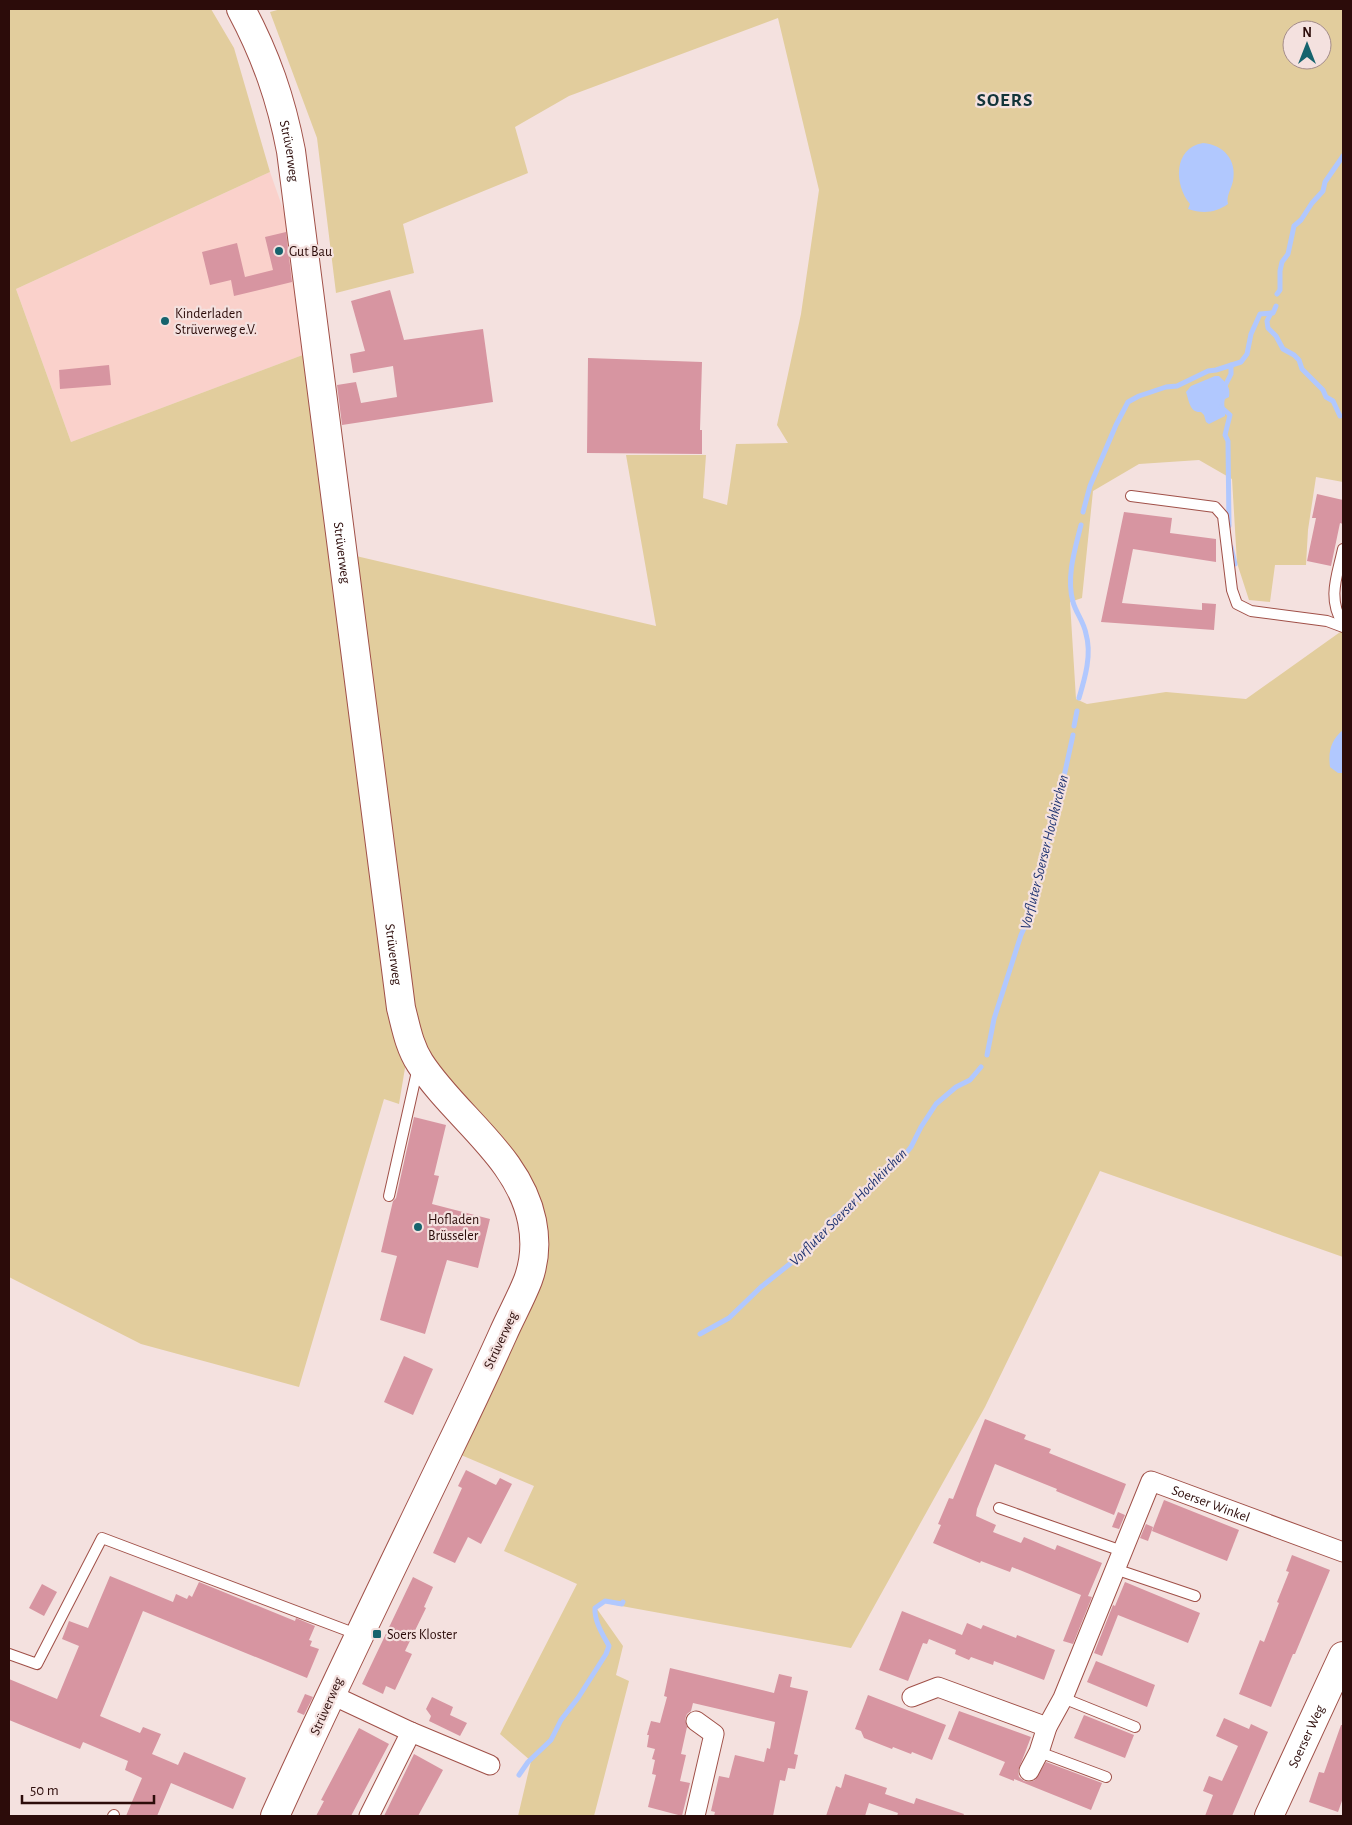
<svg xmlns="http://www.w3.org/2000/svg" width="1352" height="1825" font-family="'Alegreya Sans',sans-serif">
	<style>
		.built { fill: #fad1cb }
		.green { fill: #e2cd9d; fill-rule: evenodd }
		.water { fill: #b1c8fe }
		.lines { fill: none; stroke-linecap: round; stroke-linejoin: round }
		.stream { stroke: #b1c8fe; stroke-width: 5 }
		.building { fill: #d795a1 }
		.lane-casing { stroke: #a05048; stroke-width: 12 }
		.street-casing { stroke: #a05048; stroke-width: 21 }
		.secondary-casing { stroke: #a05048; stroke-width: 30 }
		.lane { stroke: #fff; stroke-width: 10 }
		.street { stroke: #fff; stroke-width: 19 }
		.secondary { stroke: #fff; stroke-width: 28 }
		.poi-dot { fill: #16636d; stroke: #f4e1df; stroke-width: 2 }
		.labels { text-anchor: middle; stroke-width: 4.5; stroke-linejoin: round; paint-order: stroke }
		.street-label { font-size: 14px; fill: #2c0c0a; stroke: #f4e1df }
		.poi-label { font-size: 14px; fill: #2c0c0a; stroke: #f4e1df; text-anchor: start }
		.water-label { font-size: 15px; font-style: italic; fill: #203472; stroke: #f4e1df }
		.district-label { font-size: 19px; font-weight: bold; letter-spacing: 1px; fill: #123439; stroke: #f4e1df }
	</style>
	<rect width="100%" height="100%" fill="#f4e1df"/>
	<!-- built -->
	<path class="built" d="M 270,172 L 288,223 L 308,353 L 71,442 L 16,289 Z"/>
	<!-- green -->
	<g class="green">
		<path d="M 9,9 L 211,9 L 234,48 L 270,172 L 16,289 L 71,442 L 308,353 L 407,1056 L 399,1104 L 384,1099 L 299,1387 L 141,1344 L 9,1277 Z"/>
		<path d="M 281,9 L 1343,9 L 1343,482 L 1316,477 L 1308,530 L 1306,565 L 1275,565 L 1270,602 L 1249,600 L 1237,563 L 1232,479 L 1199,460 L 1139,464 L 1093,491 L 1082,598 L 1070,602 L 1076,699 L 1087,704 L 1166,692 L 1246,699 L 1343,630 L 1343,1257 L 1100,1171 L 985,1407 L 851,1648 L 605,1603 L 597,1609 L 623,1646 L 616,1675 L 629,1681 L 594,1816 L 518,1816 L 531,1761 L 500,1734 L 577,1584 L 504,1551 L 534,1486 L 461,1455 L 541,1280 C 543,1271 547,1262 548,1254 C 557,1168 470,1121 431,1055 C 422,1041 418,1025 413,1009 L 356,556 L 656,626 L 626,455 L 706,455 L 703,498 L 727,505 L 736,444 L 788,443 L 777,425 L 801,314 L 819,190 L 778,18 L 569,96 L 515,127 L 528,173 L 403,224 L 414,273 L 336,293 L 317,138 L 270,12 ZM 1292,30 L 1322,30 L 1322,60 L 1292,60 Z"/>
	</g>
	<!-- water -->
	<g class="water">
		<path d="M 1203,143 C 1224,145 1237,160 1233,181 C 1231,190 1226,196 1228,204 C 1215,213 1203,214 1188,209 L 1190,204 C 1174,185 1173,148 1203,143 Z"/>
		<path d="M 1215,376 L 1219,376 C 1226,383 1231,387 1229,397 L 1225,399 C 1223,405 1226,410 1225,416 L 1209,424 L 1206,422 L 1204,415 L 1201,412 C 1190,413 1189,401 1186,392 L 1191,386 Z"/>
		<path d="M 1343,730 L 1343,773 L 1338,773 L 1330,767 C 1328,751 1331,740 1343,730 Z"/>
	</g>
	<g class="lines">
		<!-- stream -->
		<g class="stream">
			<path d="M 1277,294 L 1280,290 L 1280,271 L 1282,262 L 1288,254 L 1294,226 L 1301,220 L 1312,203 L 1323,191 L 1325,182 L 1343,156"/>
			<path d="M 1271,313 L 1267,321 L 1268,328 L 1276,336 L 1283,349 L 1294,355 L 1299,360 L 1302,369 L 1323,390 L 1326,397 L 1333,401 L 1340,416"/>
			<path d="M 1224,388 L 1231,374 L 1231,365"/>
			<path d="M 1221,407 L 1230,415 L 1225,435 L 1228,441 L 1229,526"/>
			<path d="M 1083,512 L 1090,486 L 1116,425 L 1128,402 L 1139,396 L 1166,387 L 1177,386 L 1208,371 L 1216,370 L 1241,362 L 1247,354 L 1251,334 L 1260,314 L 1273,313 L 1276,306"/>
			<path d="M 1231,547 L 1235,564"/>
			<path d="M 1079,698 C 1085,678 1092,654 1086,634 C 1084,622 1076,613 1073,602 C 1066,577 1075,549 1081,525"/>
			<path d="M 1074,726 L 1077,711"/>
			<path d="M 987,1055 L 994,1019 L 1021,935 L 1026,924 L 1058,804 L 1073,735"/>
			<path d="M 700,1334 L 729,1318 L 761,1287 L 801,1255 L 815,1241 L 834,1217 L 846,1209 L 902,1158 L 911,1147 L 921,1127 L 936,1104 L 956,1087 L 970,1080 L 981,1067"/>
			<path d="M 519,1775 L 528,1762 L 551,1740 L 561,1720 L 578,1698 L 606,1654 L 609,1646 C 603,1635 594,1621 595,1608 L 605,1601 L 622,1604 L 623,1602"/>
		</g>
	</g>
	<!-- building -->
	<g class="building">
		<path d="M 286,232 L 292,282 L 234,296 L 231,280 L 210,285 L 202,252 L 237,243 L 245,277 L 273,270 L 265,237 Z"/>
		<path d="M 390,290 L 404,340 L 483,329 L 493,402 L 342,425 L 337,385 L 356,382 L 361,403 L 397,397 L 393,366 L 353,373 L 350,354 L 365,351 L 351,301 Z"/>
		<path d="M 588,358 L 702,362 L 700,430 L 702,430 L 702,454 L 587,453 Z"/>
		<path d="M 109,365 L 111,385 L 60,389 L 59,370 Z"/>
		<path d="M 1317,494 L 1343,500 L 1343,524 L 1340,523 L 1331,566 L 1307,561 L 1316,518 L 1312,518 Z"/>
		<path d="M 1124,512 L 1172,518 L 1170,533 L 1216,539 L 1216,562 L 1133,549 L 1122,603 L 1202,610 L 1202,603 L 1216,604 L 1214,630 L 1101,622 Z"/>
		<path d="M 414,1117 L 446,1125 L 434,1175 L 439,1176 L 432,1204 L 490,1219 L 478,1268 L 447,1260 L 425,1334 L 380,1320 L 397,1256 L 381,1252 L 393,1201 L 396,1198 Z"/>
		<path d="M 404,1356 L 433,1369 L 413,1415 L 384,1402 Z"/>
		<path d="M 985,1419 L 1026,1435 L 1024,1439 L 1051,1449 L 1049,1453 L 1126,1484 L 1114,1515 L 1056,1491 L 1057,1489 L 995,1464 L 977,1509 L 976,1516 L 996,1525 L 993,1532 L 1021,1543 L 1024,1537 L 1055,1550 L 1057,1545 L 1102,1563 L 1088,1596 L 1092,1597 L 1073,1644 L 1063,1641 L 1081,1595 L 1012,1567 L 1010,1572 L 981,1561 L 980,1563 L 933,1543 L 941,1525 L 938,1524 L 949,1498 L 953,1499 Z"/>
		<path d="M 466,1470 L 496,1485 L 500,1478 L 512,1484 L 481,1544 L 468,1537 L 455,1563 L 433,1553 L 462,1488 L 458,1486 Z"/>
		<path d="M 1164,1500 L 1239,1530 L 1227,1561 L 1152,1531 Z"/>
		<path d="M 1118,1512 L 1125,1515 L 1119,1529 L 1112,1527 Z"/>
		<path d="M 1146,1524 L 1153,1527 L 1148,1541 L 1140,1538 Z"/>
		<path d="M 1292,1555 L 1330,1570 L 1295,1654 L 1293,1654 L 1271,1707 L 1239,1694 L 1260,1640 L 1264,1642 L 1279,1603 L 1277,1602 L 1289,1572 L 1286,1571 Z"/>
		<path d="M 110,1576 L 173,1602 L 176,1594 L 187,1599 L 189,1595 L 192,1597 L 199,1582 L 295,1621 L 296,1618 L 315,1626 L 309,1640 L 312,1641 L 310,1646 L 319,1649 L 307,1678 L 143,1611 L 100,1716 L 140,1733 L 143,1727 L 161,1734 L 152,1754 L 178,1765 L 184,1752 L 246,1778 L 233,1809 L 171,1783 L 157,1816 L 126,1816 L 142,1778 L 125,1770 L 128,1761 L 83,1742 L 80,1749 L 9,1720 L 9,1679 L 57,1699 L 79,1646 L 62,1639 L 69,1621 L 88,1628 Z"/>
		<path d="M 413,1577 L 433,1587 L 424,1607 L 426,1608 L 405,1651 L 412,1654 L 395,1690 L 386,1686 L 383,1694 L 362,1684 Z"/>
		<path d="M 1125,1582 L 1200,1613 L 1188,1643 L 1118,1615 L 1102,1656 L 1094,1653 L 1113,1605 L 1115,1606 Z"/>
		<path d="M 42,1584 L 57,1592 L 44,1616 L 29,1608 Z"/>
		<path d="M 902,1611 L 962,1635 L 967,1623 L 981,1629 L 983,1625 L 1016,1638 L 1017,1635 L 1055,1650 L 1044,1680 L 994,1661 L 993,1665 L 971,1657 L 969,1660 L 955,1654 L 956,1650 L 929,1639 L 927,1644 L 923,1643 L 908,1681 L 879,1670 Z"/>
		<path d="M 1096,1661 L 1155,1685 L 1147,1707 L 1087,1682 Z"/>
		<path d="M 670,1668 L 774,1693 L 779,1674 L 792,1677 L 790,1687 L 808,1691 L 794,1754 L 798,1755 L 795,1769 L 788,1768 L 785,1781 L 780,1780 L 773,1816 L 714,1816 L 715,1812 L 711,1811 L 719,1776 L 729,1778 L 735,1755 L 764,1762 L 767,1748 L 770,1749 L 775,1722 L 693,1703 L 691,1711 L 687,1714 L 685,1719 L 687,1727 L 681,1754 L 686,1755 L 680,1781 L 690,1783 L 682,1816 L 648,1807 L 656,1775 L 652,1774 L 655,1760 L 652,1759 L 655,1749 L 647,1747 L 649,1735 L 647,1735 L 651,1721 L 660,1723 L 667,1697 L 664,1696 Z"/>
		<path d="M 305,1694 L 313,1697 L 304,1715 L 297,1712 Z"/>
		<path d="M 868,1695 L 946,1725 L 932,1760 L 912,1752 L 911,1754 L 893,1747 L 892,1749 L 864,1738 L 861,1731 L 855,1729 Z"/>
		<path d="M 432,1697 L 453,1707 L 450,1715 L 467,1723 L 460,1736 L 429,1721 L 431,1716 L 426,1709 Z"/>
		<path d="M 959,1711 L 1031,1737 L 1018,1771 L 1019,1777 L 1024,1781 L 1030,1782 L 1035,1780 L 1046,1762 L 1102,1783 L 1091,1810 L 1014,1779 L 1014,1781 L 999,1775 L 1005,1762 L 948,1739 Z"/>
		<path d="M 1084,1715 L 1134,1735 L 1125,1758 L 1074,1738 Z"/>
		<path d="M 1224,1718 L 1249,1729 L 1251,1724 L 1268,1732 L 1232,1816 L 1205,1816 L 1213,1795 L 1203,1791 L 1209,1776 L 1222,1781 L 1238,1746 L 1216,1736 Z"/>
		<path d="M 1341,1725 L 1343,1725 L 1343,1798 L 1338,1812 L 1309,1802 L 1319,1772 L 1324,1773 Z"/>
		<path d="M 359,1728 L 389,1744 L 351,1816 L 316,1816 L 324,1801 L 321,1800 Z"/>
		<path d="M 414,1754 L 443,1770 L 418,1816 L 384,1816 Z"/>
		<path d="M 845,1774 L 887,1788 L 885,1794 L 914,1804 L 916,1798 L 964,1814 L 963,1816 L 897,1816 L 898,1813 L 869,1803 L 865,1816 L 826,1816 L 836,1786 L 841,1788 Z"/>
	</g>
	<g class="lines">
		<!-- lane casing -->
		<g class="lane-casing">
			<g id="lane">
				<path d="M 1131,496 L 1215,507 L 1223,516 L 1232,590 L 1237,604 L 1251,611 L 1327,621 L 1343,627"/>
				<path d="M 1343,549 C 1337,577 1327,598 1343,624"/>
				<path d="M 389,1196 L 418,1067"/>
				<path d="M 999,1508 L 1122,1551"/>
				<path d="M 1115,1569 L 1195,1596"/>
				<path d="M 9,1654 L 37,1664 L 102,1538 L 359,1635"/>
				<path d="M 1063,1698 L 1135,1727"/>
				<path d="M 1039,1752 L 1106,1777"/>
				<path d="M 113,1816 L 114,1815"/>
			</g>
		</g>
		<!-- street casing -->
		<g class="street-casing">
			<g id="street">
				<path d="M 332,1695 L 411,1732 L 369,1816"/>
				<path d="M 912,1697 L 938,1687 L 1047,1727"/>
				<path d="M 411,1732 L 490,1765"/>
				<path id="s1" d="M 1029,1771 L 1039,1752 L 1047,1727 L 1063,1698 L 1151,1481 L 1343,1552"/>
				<path d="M 695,1816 L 714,1734 L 696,1721"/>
			</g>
		</g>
		<!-- secondary casing -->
		<g class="secondary-casing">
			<g id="secondary">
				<path id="s2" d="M 241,9 C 266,56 281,99 291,151 L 401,1008 C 406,1027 409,1046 420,1063 C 455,1117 519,1156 532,1221 C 536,1241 535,1261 528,1280 C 521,1298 511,1316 503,1334 C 485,1374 466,1414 447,1453 C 389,1574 330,1694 275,1816"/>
				<path id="s3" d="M 1269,1816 L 1343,1656"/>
			</g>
		</g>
		<!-- lane -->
		<use href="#lane" class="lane"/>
		<!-- street -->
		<use href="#street" class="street"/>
		<!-- secondary -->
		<use href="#secondary" class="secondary"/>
	</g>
	<!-- markers -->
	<g class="poi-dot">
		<circle cx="279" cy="251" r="5"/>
		<circle cx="165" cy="321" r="5"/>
		<circle cx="418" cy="1227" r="5"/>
		<rect x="372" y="1629" width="10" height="10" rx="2.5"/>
	</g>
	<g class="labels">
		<!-- street labels -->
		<g class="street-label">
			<text dy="5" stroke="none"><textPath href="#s2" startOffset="151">Strüverweg</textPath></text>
			<text dy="5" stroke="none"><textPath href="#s2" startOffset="556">Strüverweg</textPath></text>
			<text dy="5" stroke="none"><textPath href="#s2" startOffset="961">Strüverweg</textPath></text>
			<text transform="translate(500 1340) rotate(-65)" y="5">Strüverweg</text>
			<text dy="5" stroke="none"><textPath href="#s1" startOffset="379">Soerser Winkel</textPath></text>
			<text transform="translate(326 1706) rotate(-66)" y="5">Strüverweg</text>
			<text dy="5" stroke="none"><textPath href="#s3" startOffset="88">Soerser Weg</textPath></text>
		</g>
		<!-- poi labels -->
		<g class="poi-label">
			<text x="289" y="256">Gut Bau</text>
			<text x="175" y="318">Kinderladen<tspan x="175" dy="16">Strüverweg e.V.</tspan></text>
			<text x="428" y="1224">Hofladen<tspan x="428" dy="16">Brüsseler</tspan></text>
			<text x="387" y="1639">Soers Kloster</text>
		</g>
		<!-- water labels -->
		<g class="water-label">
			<text transform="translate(1044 852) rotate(-76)" y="5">Vorfluter Soerser Hochkirchen</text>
			<text transform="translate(848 1207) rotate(-45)" y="5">Vorfluter Soerser Hochkirchen</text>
		</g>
		<!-- district labels -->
		<g class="district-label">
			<text x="1005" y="106">SOERS</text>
		</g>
	</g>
	<!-- border -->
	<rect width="1352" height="1825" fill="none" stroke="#2c0c0a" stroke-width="20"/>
	<!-- north arrow -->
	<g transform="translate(1307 45)"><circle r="24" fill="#f4e1df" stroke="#a48c8a"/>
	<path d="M0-4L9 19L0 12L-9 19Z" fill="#16636d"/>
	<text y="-8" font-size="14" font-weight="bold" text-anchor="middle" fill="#2c0c0a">N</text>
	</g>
	<!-- scale -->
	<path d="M22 1795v8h132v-8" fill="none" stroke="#2c0c0a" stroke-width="2.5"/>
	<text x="30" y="1795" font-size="15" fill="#2c0c0a" stroke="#f4e1df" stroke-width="4" paint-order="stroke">50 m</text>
</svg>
